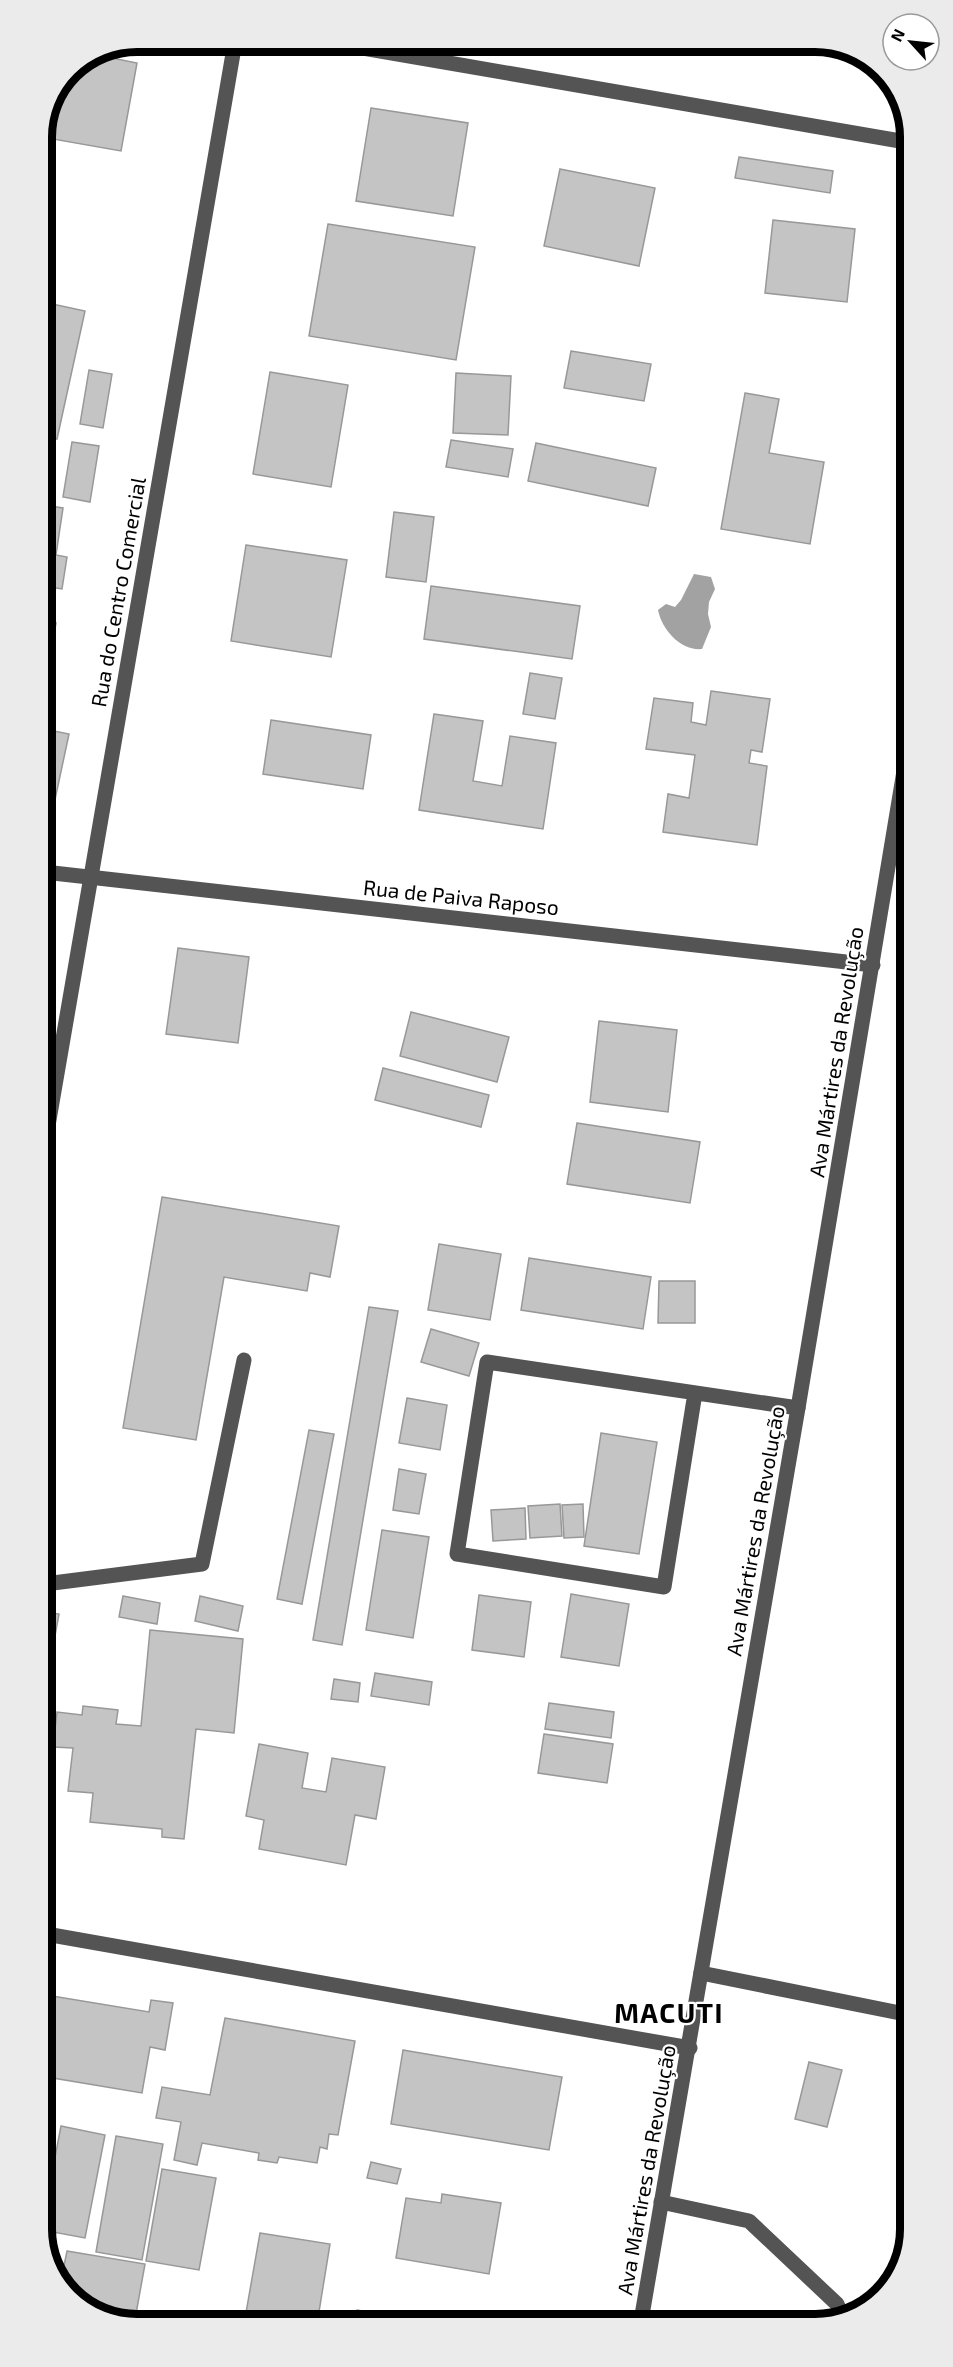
<svg xmlns="http://www.w3.org/2000/svg" width="953" height="2367" font-family="'Exo 2',sans-serif">
	<style>
		.water { fill: #a2a2a2 }
		.building { fill: #c4c4c4; stroke: #989898; stroke-width: 1.5 }
		.lines { fill: none; stroke-linecap: round; stroke-linejoin: round }
		.minor { stroke: #545454; stroke-width: 15 }
		.labels { text-anchor: middle; stroke-width: 4.5; stroke-linejoin: round; paint-order: stroke }
		.street-label { font-size: 21px; fill: #000; stroke: #fff }
		.district-label { font-size: 27px; font-weight: bold; letter-spacing: 1.5px; fill: #000; stroke: #fff }
		.rim { fill: none; stroke: #000; stroke-width: 8 }
	</style>
	<rect width="100%" height="100%" fill="#fff"/>
	<!-- water -->
	<path class="water" d="M 694,574 L 711,577 L 715,589 L 709,602 L 708,614 L 711,627 L 702,649 C 681,651 662,630 658,610 L 666,604 L 675,607 L 681,600 Z"/>
	<!-- building -->
	<g class="building">
		<path d="M 102,56 L 137,63 L 121,151 L 47,138 L 53,107 L 70,70 Z"/>
		<path d="M 371,108 L 468,123 L 453,216 L 356,201 Z"/>
		<path d="M 739,157 L 833,171 L 830,193 L 735,178 Z"/>
		<path d="M 560,169 L 655,188 L 639,266 L 544,246 Z"/>
		<path d="M 773,220 L 855,229 L 847,302 L 765,293 Z"/>
		<path d="M 328,224 L 475,247 L 456,360 L 309,336 Z"/>
		<path d="M 43,302 L 85,311 L 57,439 L 43,436 Z"/>
		<path d="M 571,351 L 651,364 L 644,401 L 564,388 Z"/>
		<path d="M 89,370 L 112,374 L 103,428 L 80,424 Z"/>
		<path d="M 270,372 L 348,385 L 331,487 L 253,474 Z"/>
		<path d="M 456,373 L 511,376 L 508,435 L 453,433 Z"/>
		<path d="M 745,393 L 779,399 L 769,453 L 824,462 L 810,544 L 721,529 Z"/>
		<path d="M 451,440 L 513,449 L 508,477 L 446,467 Z"/>
		<path d="M 72,442 L 99,446 L 90,502 L 63,497 Z"/>
		<path d="M 536,443 L 656,468 L 648,506 L 528,481 Z"/>
		<path d="M 43,505 L 63,508 L 56,555 L 67,557 L 62,589 L 50,587 L 44,622 L 56,623 L 51,652 L 43,650 Z"/>
		<path d="M 394,512 L 434,517 L 426,582 L 386,577 Z"/>
		<path d="M 246,545 L 347,560 L 331,657 L 231,641 Z"/>
		<path d="M 431,586 L 580,606 L 572,659 L 424,639 Z"/>
		<path d="M 530,673 L 562,678 L 555,719 L 523,714 Z"/>
		<path d="M 711,691 L 770,699 L 762,752 L 751,750 L 749,763 L 767,766 L 757,845 L 663,832 L 668,794 L 689,798 L 695,755 L 646,749 L 654,698 L 693,703 L 691,722 L 706,725 Z"/>
		<path d="M 434,714 L 483,721 L 473,781 L 502,786 L 510,736 L 556,743 L 543,829 L 419,810 Z"/>
		<path d="M 271,720 L 371,735 L 363,789 L 263,774 Z"/>
		<path d="M 44,729 L 69,734 L 50,823 L 44,821 Z"/>
		<path d="M 178,948 L 249,957 L 238,1043 L 166,1034 Z"/>
		<path d="M 411,1012 L 509,1037 L 497,1082 L 400,1056 Z"/>
		<path d="M 599,1021 L 677,1030 L 668,1112 L 590,1102 Z"/>
		<path d="M 383,1068 L 489,1095 L 481,1127 L 375,1100 Z"/>
		<path d="M 577,1123 L 700,1142 L 690,1203 L 567,1184 Z"/>
		<path d="M 162,1197 L 339,1226 L 330,1277 L 310,1273 L 307,1291 L 224,1277 L 196,1440 L 123,1428 Z"/>
		<path d="M 439,1244 L 501,1254 L 490,1320 L 428,1310 Z"/>
		<path d="M 529,1258 L 651,1277 L 643,1329 L 521,1310 Z"/>
		<path d="M 659,1281 L 695,1281 L 695,1323 L 658,1323 Z"/>
		<path d="M 369,1307 L 398,1311 L 342,1645 L 313,1640 Z"/>
		<path d="M 431,1329 L 479,1343 L 469,1376 L 421,1362 Z"/>
		<path d="M 407,1398 L 447,1405 L 440,1450 L 399,1443 Z"/>
		<path d="M 309,1430 L 334,1434 L 302,1604 L 277,1599 Z"/>
		<path d="M 601,1433 L 657,1442 L 639,1554 L 584,1546 Z"/>
		<path d="M 399,1469 L 426,1474 L 419,1514 L 393,1510 Z"/>
		<path d="M 560,1504 L 562,1536 L 530,1538 L 528,1506 Z"/>
		<path d="M 583,1504 L 584,1537 L 564,1538 L 562,1505 Z"/>
		<path d="M 525,1508 L 526,1539 L 493,1541 L 491,1510 Z"/>
		<path d="M 382,1530 L 429,1537 L 413,1638 L 366,1630 Z"/>
		<path d="M 571,1594 L 629,1604 L 619,1666 L 561,1657 Z"/>
		<path d="M 479,1595 L 531,1602 L 524,1657 L 472,1650 Z"/>
		<path d="M 123,1596 L 160,1603 L 157,1624 L 119,1617 Z"/>
		<path d="M 200,1596 L 243,1606 L 238,1631 L 195,1621 Z"/>
		<path d="M 46,1612 L 59,1614 L 50,1663 L 46,1662 Z"/>
		<path d="M 150,1630 L 243,1639 L 234,1733 L 196,1729 L 184,1839 L 162,1837 L 162,1829 L 90,1822 L 93,1793 L 68,1791 L 73,1748 L 53,1747 L 57,1712 L 82,1715 L 83,1706 L 118,1710 L 116,1724 L 141,1726 Z"/>
		<path d="M 375,1673 L 432,1682 L 429,1705 L 371,1696 Z"/>
		<path d="M 334,1679 L 360,1683 L 358,1702 L 331,1699 Z"/>
		<path d="M 549,1703 L 614,1712 L 611,1738 L 545,1729 Z"/>
		<path d="M 544,1734 L 613,1744 L 607,1783 L 538,1773 Z"/>
		<path d="M 259,1744 L 308,1753 L 302,1788 L 326,1792 L 332,1758 L 385,1767 L 376,1819 L 355,1815 L 346,1865 L 259,1849 L 264,1820 L 246,1816 Z"/>
		<path d="M 46,1995 L 149,2012 L 151,2000 L 173,2003 L 165,2050 L 150,2047 L 142,2093 L 47,2077 Z"/>
		<path d="M 225,2018 L 355,2041 L 338,2135 L 329,2134 L 327,2149 L 320,2147 L 317,2163 L 279,2157 L 277,2163 L 258,2160 L 259,2153 L 202,2143 L 197,2165 L 174,2160 L 181,2122 L 156,2118 L 162,2087 L 210,2095 Z"/>
		<path d="M 403,2050 L 562,2077 L 549,2150 L 391,2124 Z"/>
		<path d="M 809,2062 L 842,2070 L 827,2127 L 795,2119 Z"/>
		<path d="M 61,2126 L 105,2135 L 85,2238 L 47,2231 L 47,2199 Z"/>
		<path d="M 116,2136 L 163,2144 L 142,2260 L 96,2252 Z"/>
		<path d="M 371,2162 L 401,2169 L 397,2184 L 367,2178 Z"/>
		<path d="M 162,2169 L 216,2178 L 199,2270 L 146,2261 Z"/>
		<path d="M 442,2194 L 501,2203 L 489,2274 L 396,2258 L 406,2198 L 441,2203 Z"/>
		<path d="M 260,2233 L 330,2244 L 317,2324 L 244,2324 Z"/>
		<path d="M 67,2251 L 145,2264 L 134,2325 L 79,2305 L 61,2280 Z"/>
		<path d="M 357,2310 L 401,2318 L 400,2323 L 354,2323 Z"/>
	</g>
	<g class="lines">
		<!-- minor -->
		<g class="minor">
			<path d="M 328,42 L 906,142"/>
			<path d="M 44,872 L 873,965"/>
			<path d="M 44,1149 L 235,42"/>
			<path d="M 695,1393 L 664,1587 L 457,1554 L 487,1362 L 798,1408"/>
			<path d="M 45,1584 L 202,1564 L 244,1360"/>
			<path d="M 46,1934 L 690,2048"/>
			<path d="M 701,1973 L 910,2015"/>
			<path d="M 661,2202 L 749,2221 L 837,2304 L 844,2320"/>
			<path d="M 641,2321 L 798,1408 L 908,747"/>
		</g>
	</g>
	<g class="labels">
		<!-- street labels -->
		<g class="street-label">
			<text transform="translate(119 592) rotate(-80)" y="7">Rua do Centro Comercial</text>
			<text transform="translate(461 898) rotate(6)" y="7">Rua de Paiva Raposo</text>
			<text transform="translate(837 1052) rotate(-81)" y="7">Ava Mártires da Revolução</text>
			<text transform="translate(756 1531) rotate(-80)" y="7">Ava Mártires da Revolução</text>
			<text transform="translate(647 2170) rotate(-80)" y="7">Ava Mártires da Revolução</text>
		</g>
		<!-- district labels -->
		<g class="district-label">
			<text x="669" y="2023">MACUTI</text>
		</g>
	</g>
	<!-- crop -->
	<path d="M0 0H953V2367H0ZM137 52H815A85 85 0 0 1 900 137V2229A85 85 0 0 1 815 2314H137A85 85 0 0 1 52 2229V137A85 85 0 0 1 137 52Z" fill="#ebebeb" fill-rule="evenodd"/>
	<path class="rim" d="M137 52H815A85 85 0 0 1 900 137V2229A85 85 0 0 1 815 2314H137A85 85 0 0 1 52 2229V137A85 85 0 0 1 137 52Z"/>
	<!-- north arrow -->
	<g transform="translate(911 42) rotate(297)"><circle r="28" fill="#ffffff" stroke="#999999" stroke-width="1.5"/>
	<path d="M0-4.5L10 22L0 15L-10 22Z" fill="#000000"/>
	<text y="-9" font-size="16" font-weight="bold" text-anchor="middle" fill="#000000">N</text>
	</g>
</svg>
